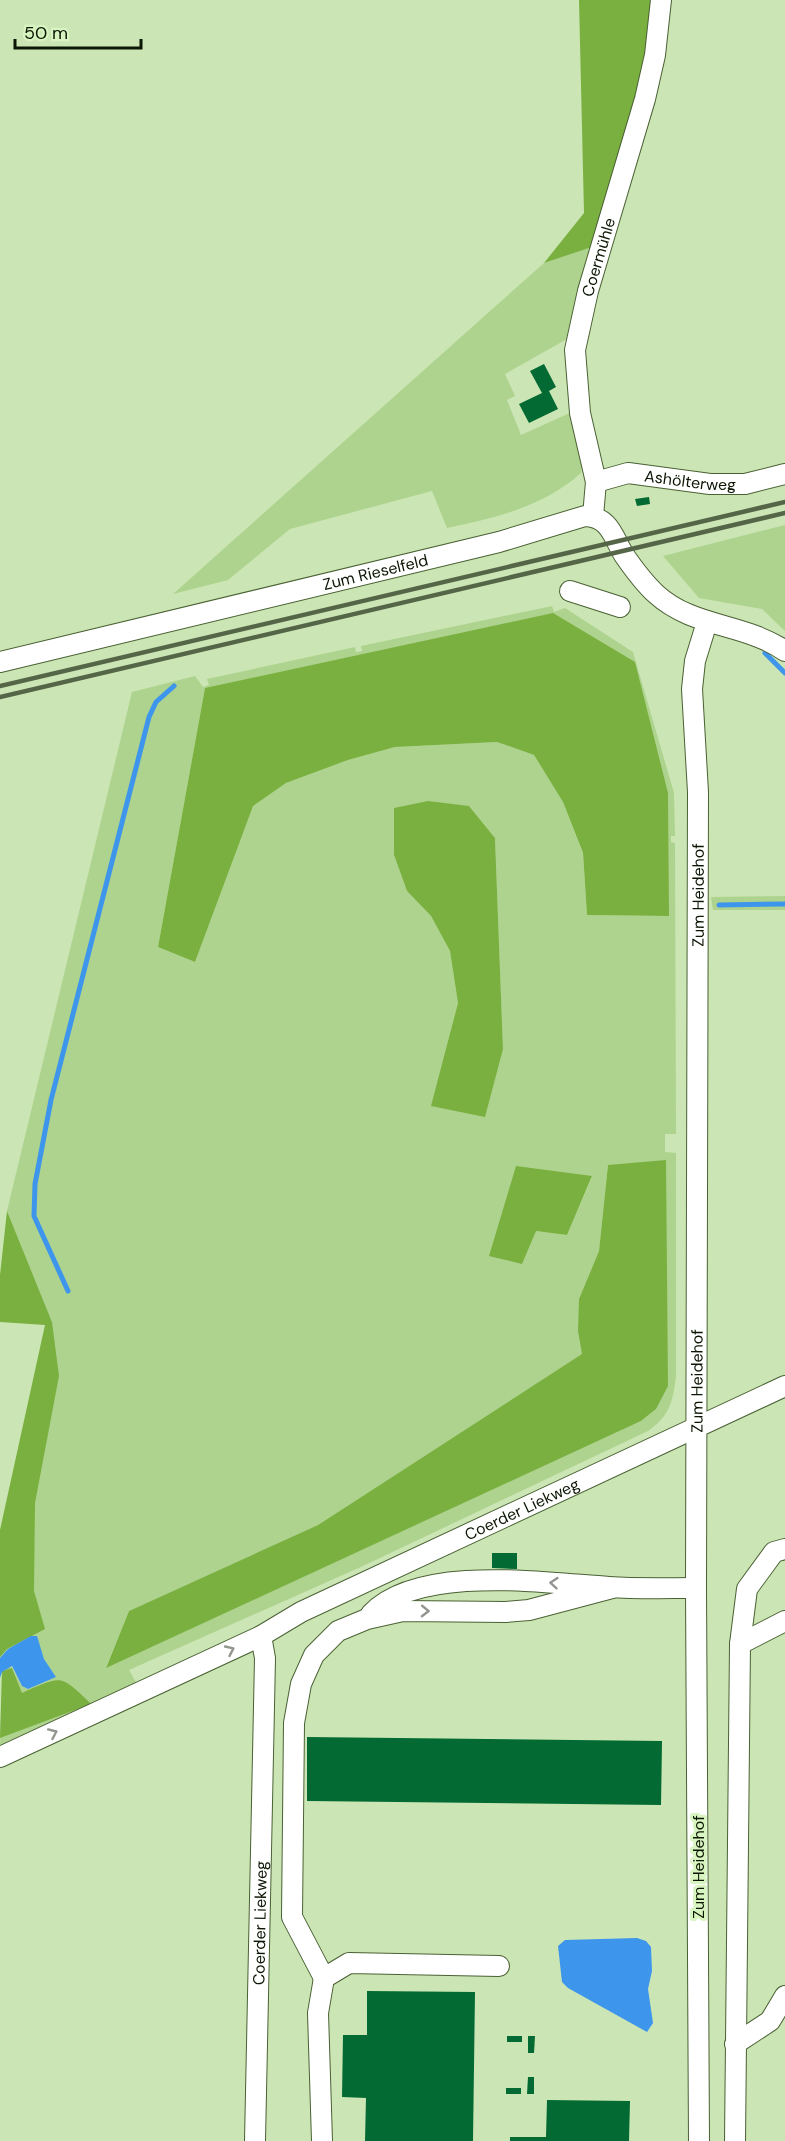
<svg xmlns="http://www.w3.org/2000/svg" width="785" height="2141" font-family="'DM Sans',sans-serif">
	<style>
		.green { fill: #aed38e; fill-rule: evenodd }
		.forest { fill: #7ab040 }
		.water { fill: #3e95ec }
		.lines { fill: none; stroke-linecap: round; stroke-linejoin: round }
		.stream { stroke: #3e95ec; stroke-width: 5 }
		.building { fill: #026a32 }
		.minor-casing { stroke: #4a6134; stroke-width: 22 }
		.minor { stroke: #fff; stroke-width: 20 }
		.rail { stroke: #556648; stroke-width: 4.5 }
		.oneway { stroke: #92968e }
		.labels { text-anchor: middle; stroke-width: 6; stroke-linejoin: round; paint-order: stroke }
		.street-label { font-size: 16px; fill: #0c1604; stroke: #d8f4c0 }
	</style>
	<rect width="100%" height="100%" fill="#cbe6b4"/>
	<!-- green -->
	<g class="green">
		<path d="M 598,245 L 567,339 L 505,374 L 515,396 L 507,400 L 521,435 L 572,412 L 584,454 L 581,473 C 541,508 497,517 447,528 L 432,491 L 290,529 L 228,580 L 173,594 L 544,263 Z"/>
		<path d="M 785,525 L 785,631 L 762,609 L 699,598 L 663,556 Z"/>
		<path d="M 552,606 L 554,612 L 565,608 L 633,652 L 674,793 L 675,836 L 671,836 L 671,842 L 675,843 L 676,1134 L 665,1134 L 665,1152 L 676,1153 L 676,1376 C 673,1401 670,1416 648,1431 L 363,1566 L 129,1670 L 137,1684 L 0,1745 L 2,1672 L 11,1666 L 22,1686 L 28,1689 L 56,1677 L 44,1659 L 36,1636 L 8,1649 L 0,1658 L 0,1535 L 52,1322 L 7,1211 L 132,692 L 195,676 L 203,687 L 209,685 L 207,679 L 355,647 L 356,652 L 362,651 L 361,646 ZM 635,662 L 668,916 L 587,915 L 583,854 L 563,802 L 534,755 L 497,742 L 395,747 L 348,760 L 286,783 L 252,806 L 195,962 L 158,947 L 205,688 ZM 469,806 L 495,838 L 503,1049 L 432,1105 L 458,1003 L 450,951 L 431,916 L 407,891 L 394,855 ZM 608,1165 L 656,1409 L 641,1421 L 106,1667 L 129,1611 L 318,1525 L 583,1354 L 579,1299 L 599,1251 ZM 592,1177 L 567,1235 L 536,1231 Z"/>
		<path d="M 785,896 L 785,910 L 713,910 L 711,897 Z"/>
	</g>
	<!-- forest -->
	<g class="forest">
		<path d="M 579,0 L 653,0 L 640,97 L 598,245 L 544,263 L 584,213 Z"/>
		<path d="M 553,613 L 635,662 L 668,793 L 669,916 L 587,915 L 583,853 L 563,802 L 534,755 L 497,742 L 395,747 L 348,760 L 286,783 L 253,806 L 195,962 L 158,947 L 205,688 Z"/>
		<path d="M 428,801 L 469,806 L 495,838 L 503,1049 L 485,1117 L 431,1106 L 458,1003 L 450,951 L 431,916 L 407,891 L 394,855 L 394,808 Z"/>
		<path d="M 666,1160 L 668,1386 L 656,1409 L 641,1421 L 106,1668 L 129,1611 L 318,1525 L 582,1354 L 578,1331 L 579,1299 L 599,1251 L 608,1165 Z"/>
		<path d="M 516,1166 L 592,1176 L 567,1235 L 536,1231 L 522,1264 L 489,1256 Z"/>
		<path d="M 7,1211 L 52,1322 L 59,1376 L 35,1503 L 34,1591 L 45,1629 L 7,1649 L 0,1657 L 0,1530 L 45,1325 L 0,1322 L 0,1275 Z"/>
		<path d="M 12,1668 L 22,1693 C 62,1676 59,1673 91,1704 L 0,1738 L 2,1671 Z"/>
	</g>
	<!-- water -->
	<g class="water">
		<path d="M 31,1636 L 37,1636 L 44,1659 L 56,1677 L 28,1689 L 22,1686 L 12,1666 L 2,1672 L 0,1678 L 0,1658 L 8,1649 Z"/>
		<path d="M 637,1938 L 646,1941 L 651,1947 L 652,1971 L 648,1989 L 653,2023 L 647,2032 L 568,1988 L 562,1982 L 558,1946 L 565,1940 Z"/>
	</g>
	<g class="lines">
		<!-- stream -->
		<g class="stream">
			<path d="M 765,653 L 785,673"/>
			<path d="M 719,905 L 785,904"/>
			<path d="M 68,1291 L 34,1216 L 35,1184 L 51,1100 L 149,717 L 156,702 L 174,686"/>
		</g>
	</g>
	<!-- building -->
	<g class="building">
		<path d="M 544,364 L 556,387 L 549,391 L 558,409 L 529,423 L 519,404 L 542,393 L 530,371 Z"/>
		<path d="M 649,497 L 650,504 L 637,506 L 635,499 Z"/>
		<path d="M 492,1553 L 517,1553 L 517,1569 L 492,1568 Z"/>
		<path d="M 307,1737 L 662,1741 L 661,1805 L 307,1801 Z"/>
		<path d="M 367,1991 L 475,1992 L 473,2141 L 365,2141 L 366,2098 L 342,2097 L 343,2035 L 367,2035 Z"/>
		<rect x="507" y="2036" width="15" height="6"/>
		<path d="M 528,2036 L 535,2036 L 534,2053 L 528,2053 Z"/>
		<path d="M 528,2077 L 534,2077 L 534,2094 L 527,2094 Z"/>
		<rect x="506" y="2088" width="15" height="6"/>
		<path d="M 547,2100 L 630,2101 L 629,2141 L 510,2141 L 510,2137 L 546,2137 Z"/>
	</g>
	<g class="lines">
		<!-- minor casing -->
		<g class="minor-casing">
			<g id="minor">
				<path id="s1" d="M 596,482 L 628,473 L 710,484 L 745,484 L 785,474"/>
				<path id="s2" d="M 593,516 L 596,482 L 580,413 L 575,350 L 588,291 L 645,99 L 655,55 L 661,0"/>
				<path d="M 570,591 L 620,607"/>
				<path id="s3" d="M 0,662 L 499,542 L 585,516 C 610,517 613,537 624,555 C 633,568 644,583 656,594 C 693,628 745,623 785,651"/>
				<path d="M 371,1614 C 418,1564 546,1583 609,1587 C 638,1589 667,1588 696,1588"/>
				<path d="M 740,1644 L 785,1621"/>
				<path id="s4" d="M 0,1757 L 261,1636 L 301,1612 L 785,1386"/>
				<path d="M 324,1978 L 292,1917 L 294,1723 L 301,1684 L 314,1655 L 338,1631 L 367,1619 L 403,1611 L 506,1612 L 529,1610 L 612,1588"/>
				<path d="M 735,2044 L 770,2021 L 785,1996"/>
				<path id="s5" d="M 255,2141 L 265,1658 L 261,1636"/>
				<path d="M 322,2141 L 318,2013 L 324,1978 L 349,1963 L 499,1966"/>
				<path id="s6" d="M 699,2141 L 696,1588 L 698,792 L 692,689 L 695,661 L 707,622"/>
				<path d="M 735,2141 L 740,1644 L 747,1589 L 774,1552 L 785,1549"/>
			</g>
		</g>
		<!-- minor -->
		<use href="#minor" class="minor"/>
		<!-- rail -->
		<g class="rail">
			<path d="M 0,686 L 785,502"/>
			<path d="M 0,697 L 785,513"/>
		</g>
	</g>
	<!-- one-way arrows -->
	<defs><path id="oneway-chevron" d="M-2-3.5L2.5 0L-2 3.5" fill="none" stroke-width="1.6" stroke-linecap="round" stroke-linejoin="round" transform="scale(1.5)"/></defs>
	<g class="oneway">
		<use href="#oneway-chevron" transform="translate(554 1583) rotate(-175)"/>
		<use href="#oneway-chevron" transform="translate(425 1611) rotate(1)"/>
		<use href="#oneway-chevron" transform="translate(230 1650) rotate(-25)"/>
		<use href="#oneway-chevron" transform="translate(53 1733) rotate(-24)"/>
	</g>
	<g class="labels">
		<!-- street labels -->
		<g class="street-label">
			<text dy="6" stroke="none"><textPath href="#s2" startOffset="264">Coermühle</textPath></text>
			<text dy="6" stroke="none"><textPath href="#s1" startOffset="96">Ashölterweg</textPath></text>
			<text dy="6" stroke="none"><textPath href="#s3" startOffset="386">Zum Rieselfeld</textPath></text>
			<text dy="6" stroke="none"><textPath href="#s6" startOffset="1246">Zum Heidehof</textPath></text>
			<text dy="6" stroke="none"><textPath href="#s6" startOffset="760">Zum Heidehof</textPath></text>
			<text dy="6" stroke="none"><textPath href="#s4" startOffset="578">Coerder Liekweg</textPath></text>
			<text transform="translate(698 1867) rotate(-90)" y="6">Zum Heidehof</text>
			<text dy="6" stroke="none"><textPath href="#s5" startOffset="218">Coerder Liekweg</textPath></text>
		</g>
	</g>
	<!-- scale -->
	<path d="M15 39v9h126v-9" fill="none" stroke="#0c1604" stroke-width="3"/>
	<text x="24" y="39" font-size="18" fill="#0c1604" stroke="#d8f4c0" stroke-width="4.5" paint-order="stroke">50 m</text>
</svg>
